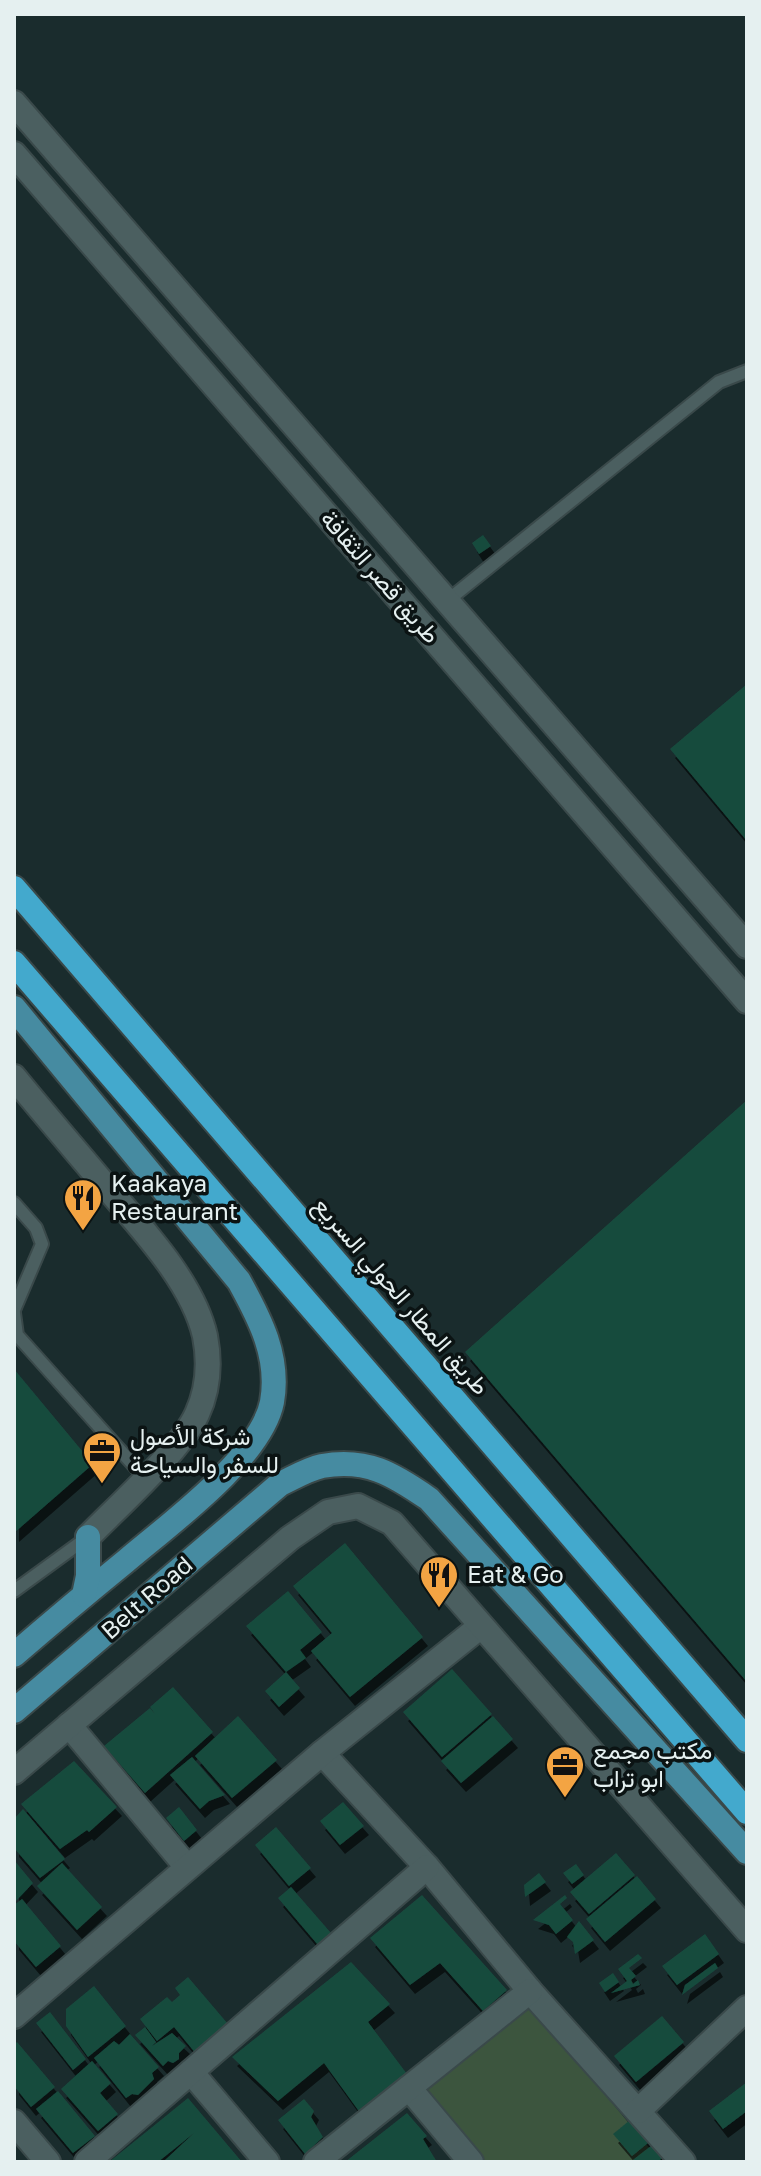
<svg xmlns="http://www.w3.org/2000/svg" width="761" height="2176" font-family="'Golos Text',Vazirmatn,sans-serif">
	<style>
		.green { fill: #3c553e }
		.building { fill: #184b3e; filter: url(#shadow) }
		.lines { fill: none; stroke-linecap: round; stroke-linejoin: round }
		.lane-casing { stroke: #3a494a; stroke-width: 16 }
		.street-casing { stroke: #3a494a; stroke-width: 28 }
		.secondary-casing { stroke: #3a494a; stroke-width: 28 }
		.primary-casing { stroke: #3a494a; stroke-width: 28 }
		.highway-casing { stroke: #3a494a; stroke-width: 28 }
		.lane { stroke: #4b5f60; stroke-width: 12 }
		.street { stroke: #4b5f60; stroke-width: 24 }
		.secondary { stroke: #4b5f60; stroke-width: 24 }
		.primary { stroke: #468ba1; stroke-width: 24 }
		.highway { stroke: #43a9cd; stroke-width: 24 }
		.labels { text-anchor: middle; stroke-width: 7; stroke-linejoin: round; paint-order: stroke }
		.street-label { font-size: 24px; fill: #e5f0f0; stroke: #0b1313 }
		.poi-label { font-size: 24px; fill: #e5f0f0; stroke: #0b1313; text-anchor: start }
	</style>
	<defs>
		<filter id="shadow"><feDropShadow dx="5" dy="9" stdDeviation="0" flood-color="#0009"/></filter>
	</defs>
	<rect width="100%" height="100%" fill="#1a2c2d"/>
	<!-- green -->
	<path class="green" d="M 527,2000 L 661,2162 L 483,2162 L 421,2087 Z"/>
	<!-- building -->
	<g class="building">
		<path d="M 483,535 L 491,546 L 479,554 L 472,543 Z"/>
		<path d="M 747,684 L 747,841 L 670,749 Z"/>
		<path d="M 747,1100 L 747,1682 L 465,1352 Z"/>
		<path d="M 14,1369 L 93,1464 L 14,1533 Z"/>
		<path d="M 345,1543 L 423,1637 L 350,1697 L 311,1651 L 332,1633 L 293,1586 Z"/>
		<path d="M 288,1591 L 322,1632 L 300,1650 L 306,1658 L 286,1672 L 246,1626 Z"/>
		<path d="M 452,1669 L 492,1714 L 442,1757 L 403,1712 Z"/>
		<path d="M 286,1672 L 300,1688 L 279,1707 L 265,1691 Z"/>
		<path d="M 173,1687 L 213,1732 L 145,1793 L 104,1746 L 150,1708 L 155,1714 L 150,1707 Z"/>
		<path d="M 238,1716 L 277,1760 L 232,1798 L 195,1756 Z"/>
		<path d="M 493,1716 L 513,1739 L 461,1783 L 441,1761 Z"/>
		<path d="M 192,1757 L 225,1795 L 209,1801 L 200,1809 L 170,1775 Z"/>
		<path d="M 74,1761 L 117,1807 L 89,1832 L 87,1830 L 60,1849 L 21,1804 Z"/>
		<path d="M 343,1802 L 364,1826 L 340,1845 L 320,1821 Z"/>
		<path d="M 179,1807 L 197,1830 L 184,1841 L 166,1818 Z"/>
		<path d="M 23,1809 L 65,1859 L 40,1878 L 14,1848 L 14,1819 Z"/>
		<path d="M 276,1827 L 311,1868 L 289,1886 L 255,1845 Z"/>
		<path d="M 616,1853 L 635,1875 L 589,1914 L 570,1892 Z"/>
		<path d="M 14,1860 L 33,1883 L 14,1903 Z"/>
		<path d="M 62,1863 L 102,1907 L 77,1930 L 37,1886 Z"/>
		<path d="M 576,1864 L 584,1875 L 572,1884 L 563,1873 Z"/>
		<path d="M 539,1873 L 546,1882 L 525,1897 L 524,1885 Z"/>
		<path d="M 637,1876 L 656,1899 L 605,1942 L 586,1919 Z"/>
		<path d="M 291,1887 L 331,1933 L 326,1943 L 318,1945 L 278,1898 Z"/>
		<path d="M 422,1895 L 507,1990 L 483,2011 L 440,1963 L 410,1985 L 370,1938 Z"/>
		<path d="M 565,1895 L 567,1898 L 560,1904 L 573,1920 L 556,1934 L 549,1925 L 533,1920 Z"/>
		<path d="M 22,1899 L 61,1946 L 36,1967 L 14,1941 L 14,1905 Z"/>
		<path d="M 579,1921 L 594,1940 L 575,1954 L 573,1942 L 567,1937 Z"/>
		<path d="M 705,1934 L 719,1954 L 677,1985 L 662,1966 Z"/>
		<path d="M 638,1954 L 642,1958 L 629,1968 L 636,1976 L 631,1980 L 633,1984 L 638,1980 L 640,1985 L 611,1993 L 627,1981 L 618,1969 Z"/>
		<path d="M 351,1962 L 390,2004 L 368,2022 L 407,2074 L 361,2114 L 324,2063 L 278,2101 L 232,2057 Z"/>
		<path d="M 715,1963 L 718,1968 L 682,1995 L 685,1985 Z"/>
		<path d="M 613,1973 L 619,1982 L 605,1992 L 599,1983 Z"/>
		<path d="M 188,1977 L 228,2024 L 197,2055 L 174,2027 L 157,2041 L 140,2019 L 167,1997 L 172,2002 L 180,1995 L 175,1988 Z"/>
		<path d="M 94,1986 L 126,2026 L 88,2057 L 66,2026 L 66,2009 Z"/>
		<path d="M 50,2012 L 86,2059 L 73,2070 L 36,2023 Z"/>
		<path d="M 662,2016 L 684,2042 L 636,2082 L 614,2056 Z"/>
		<path d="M 145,2027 L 156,2042 L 152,2046 L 172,2033 L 186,2046 L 179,2053 L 179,2059 L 173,2063 L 168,2061 L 163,2066 L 135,2035 Z"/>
		<path d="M 130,2034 L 159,2067 L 152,2073 L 154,2079 L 138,2095 L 132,2094 L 126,2098 L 94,2058 L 114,2041 L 119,2045 Z"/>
		<path d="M 17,2042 L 55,2087 L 31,2107 L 14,2086 L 14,2045 Z"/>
		<path d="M 92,2061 L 111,2083 L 100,2093 L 118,2114 L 98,2131 L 61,2089 Z"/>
		<path d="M 747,2082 L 747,2111 L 723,2129 L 709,2111 Z"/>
		<path d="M 58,2091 L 95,2136 L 73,2153 L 36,2109 Z"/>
		<path d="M 188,2098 L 242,2162 L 163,2162 L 194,2133 L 158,2162 L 109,2162 Z"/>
		<path d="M 304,2099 L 314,2111 L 311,2117 L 323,2137 L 305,2154 L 278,2120 Z"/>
		<path d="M 407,2113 L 427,2136 L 423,2139 L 437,2162 L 345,2162 Z"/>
		<path d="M 635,2116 L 654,2138 L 632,2156 L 613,2134 Z"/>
		<path d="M 655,2143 L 665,2156 L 657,2162 L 633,2160 Z"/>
	</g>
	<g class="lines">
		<!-- lane casing -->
		<g class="lane-casing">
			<g id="lane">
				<path d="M 447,601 L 719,382 L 747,371"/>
				<path d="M 14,1203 L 36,1228 L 42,1244 L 14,1310"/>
				<path d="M 14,1313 L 17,1335 L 145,1478"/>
				<path d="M 14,1591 L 88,1537"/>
			</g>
		</g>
		<!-- street casing -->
		<g class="street-casing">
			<g id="street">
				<path d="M 69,1725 L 187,1867"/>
				<path d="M 322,1753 L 427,1867 L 530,1991 L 683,2162"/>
				<path d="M 14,2016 L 322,1753 L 481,1626"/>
				<path d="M 191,2072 L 267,2162"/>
				<path d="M 409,2088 L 471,2162"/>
				<path d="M 638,2111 L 747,2008"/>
				<path d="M 14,2122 L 48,2162"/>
				<path d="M 87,2162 L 427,1867"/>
				<path d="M 316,2162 L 530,1991"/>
			</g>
		</g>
		<!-- secondary casing -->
		<g class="secondary-casing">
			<g id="secondary">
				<path d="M 14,103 L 747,946"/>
				<path d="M 14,154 L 747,1001"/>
				<path d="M 14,1077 C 45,1115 77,1152 108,1189 C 143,1230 193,1283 205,1336 C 210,1362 208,1390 197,1414 C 180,1451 118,1506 88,1537"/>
				<path d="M 14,1772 L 290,1538 L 328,1512 L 358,1506 L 392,1523 L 747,1930"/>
			</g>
		</g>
		<!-- primary casing -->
		<g class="primary-casing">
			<g id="primary">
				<path d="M 14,1008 L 239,1281 C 260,1319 280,1357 272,1402 C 261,1458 168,1525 126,1561 C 88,1592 51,1623 14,1655"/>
				<path d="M 84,1595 L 88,1576 L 88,1537"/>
				<path d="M 14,1711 L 280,1484 C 293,1478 308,1469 322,1466 C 367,1458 393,1474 429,1499 L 747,1852"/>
			</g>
		</g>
		<!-- highway casing -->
		<g class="highway-casing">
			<g id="highway">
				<path d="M 14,888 L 747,1740"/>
				<path d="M 14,963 L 747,1812"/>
			</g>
		</g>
		<!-- lane -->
		<use href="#lane" class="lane"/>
		<!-- street -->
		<use href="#street" class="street"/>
		<!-- secondary -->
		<use href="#secondary" class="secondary"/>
		<!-- primary -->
		<use href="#primary" class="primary"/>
		<!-- highway -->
		<use href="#highway" class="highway"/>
	</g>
	<!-- icons -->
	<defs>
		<g id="restaurant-pin" transform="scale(2)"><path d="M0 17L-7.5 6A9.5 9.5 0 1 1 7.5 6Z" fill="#f3a443" stroke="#0b1313"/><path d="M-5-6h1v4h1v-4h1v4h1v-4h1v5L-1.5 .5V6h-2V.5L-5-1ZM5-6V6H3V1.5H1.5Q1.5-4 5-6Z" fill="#111"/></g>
		<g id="office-pin" transform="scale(2)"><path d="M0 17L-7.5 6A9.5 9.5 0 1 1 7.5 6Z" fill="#f3a443" stroke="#0b1313"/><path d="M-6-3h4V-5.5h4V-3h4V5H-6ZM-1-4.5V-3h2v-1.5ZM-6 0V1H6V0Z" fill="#111"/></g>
	</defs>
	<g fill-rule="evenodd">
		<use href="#restaurant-pin" x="83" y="1198"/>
		<use href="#office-pin" x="102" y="1451"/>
		<use href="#restaurant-pin" x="439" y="1575"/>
		<use href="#office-pin" x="565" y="1765"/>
	</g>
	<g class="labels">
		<!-- street labels -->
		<g class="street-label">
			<text transform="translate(380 577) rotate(49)" y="8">طريق قصر الثقافة</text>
			<text transform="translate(401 1296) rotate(49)" y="8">طريق المطار الحولي السريع</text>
			<text transform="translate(147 1598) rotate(-41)" y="8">Belt Road</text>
		</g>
		<!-- poi labels -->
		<g class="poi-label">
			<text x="111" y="1192">Kaakaya<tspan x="111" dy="28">Restaurant</tspan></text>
			<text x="130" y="1445">شركة الأصول<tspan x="130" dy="28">للسفر والسياحة</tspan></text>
			<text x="467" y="1583">Eat &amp; Go</text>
			<text x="593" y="1759">مكتب مجمع<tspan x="593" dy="28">ابو تراب</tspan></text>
		</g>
	</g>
	<!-- border -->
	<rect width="761" height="2176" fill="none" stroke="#e5f0f0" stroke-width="32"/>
</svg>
